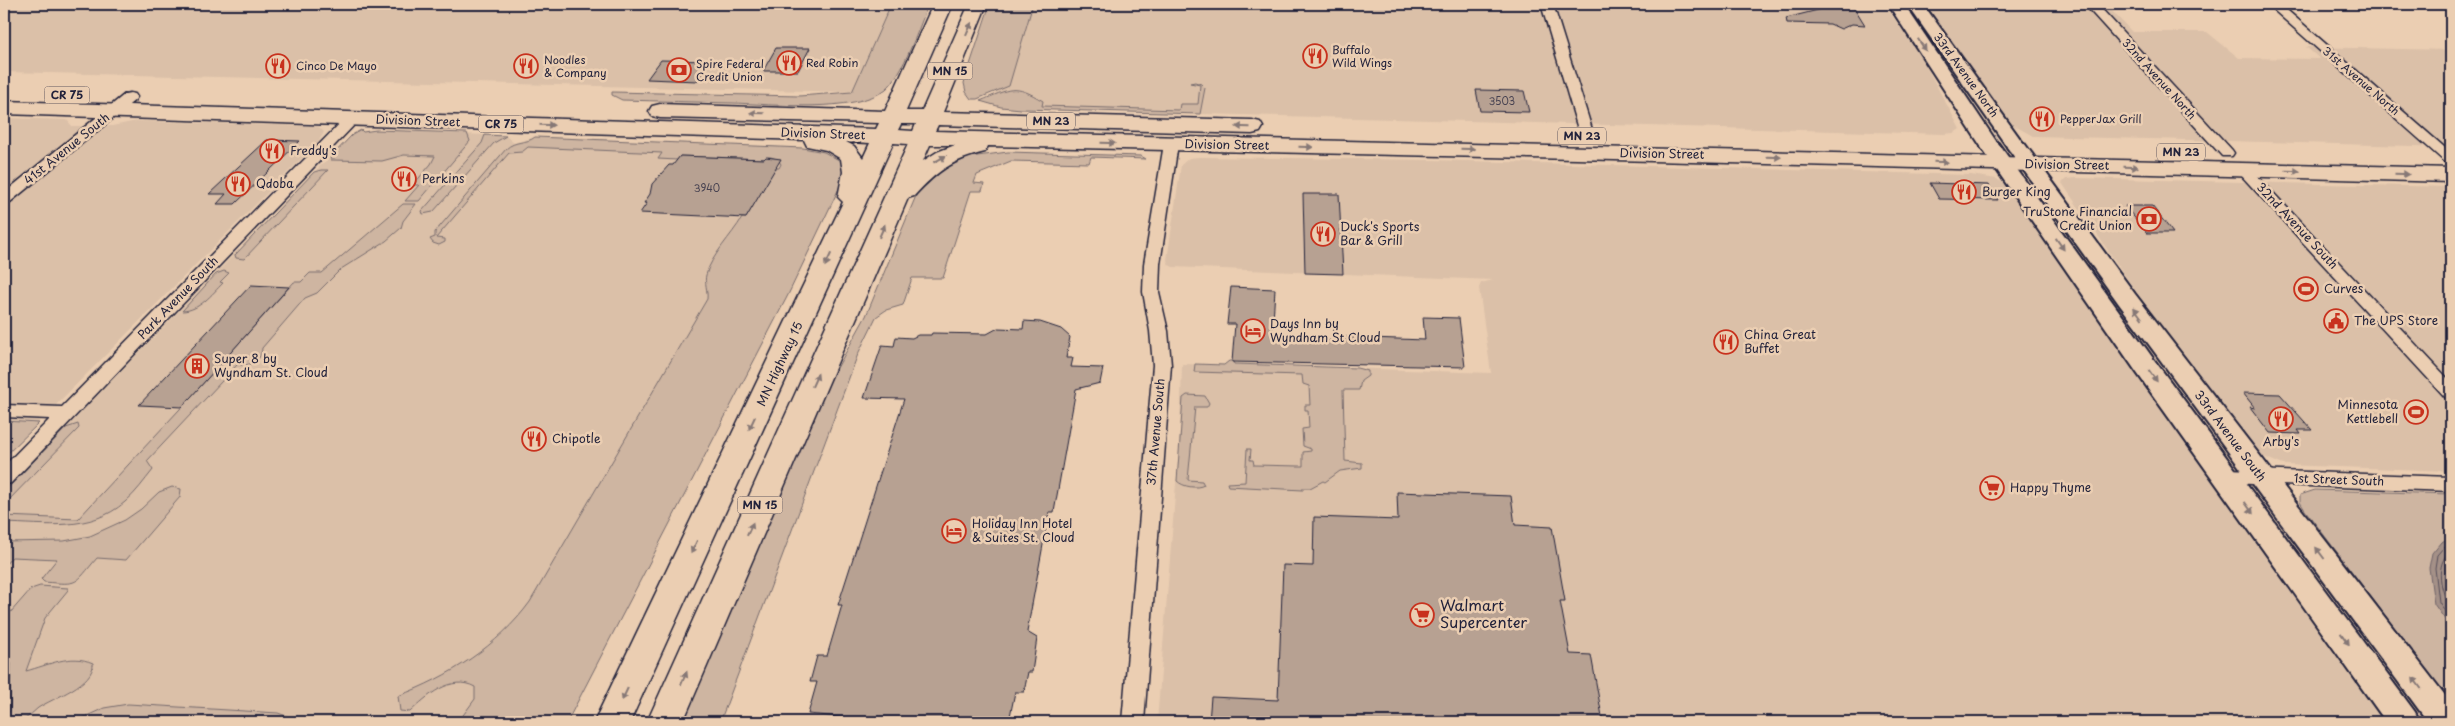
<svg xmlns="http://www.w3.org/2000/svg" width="2455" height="726" font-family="'Playpen Sans',sans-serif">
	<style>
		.built { fill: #dbc0a8 }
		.green { fill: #ceb5a1; stroke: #786c6e }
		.water { fill: #a49087; stroke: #706469 }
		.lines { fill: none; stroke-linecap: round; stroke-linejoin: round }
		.shore { stroke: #564e59; stroke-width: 1 }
		.building { fill: #b7a192; stroke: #22223b }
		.minor-casing { stroke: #22223b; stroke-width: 3 }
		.tertiary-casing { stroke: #22223b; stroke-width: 4 }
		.secondary-casing { stroke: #22223b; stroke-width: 4 }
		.trunk-casing { stroke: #22223b; stroke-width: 3 }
		.minor { fill: #ebceb2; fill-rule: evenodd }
		.tertiary { fill: #ebceb2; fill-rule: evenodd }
		.secondary { fill: #ebceb2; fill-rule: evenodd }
		.trunk { fill: #ebceb2; fill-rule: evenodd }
		.oneway { fill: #867876 }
		.labels { text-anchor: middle; stroke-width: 5; stroke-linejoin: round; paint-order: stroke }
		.number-label { font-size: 10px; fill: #474251 }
		.far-poi-label { font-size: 11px; fill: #22223b; stroke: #ebceb2; text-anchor: start }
		.shield { fill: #ebceb2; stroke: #5e565f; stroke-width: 1 }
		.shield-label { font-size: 11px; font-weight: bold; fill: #22223b }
		.far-street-label { font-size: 11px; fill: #22223b; stroke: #ebceb2 }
		.street-label { font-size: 12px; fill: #22223b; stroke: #ebceb2 }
		.poi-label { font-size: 12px; fill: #22223b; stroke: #ebceb2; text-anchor: start }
		.near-poi-label { font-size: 15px; fill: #22223b; stroke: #ebceb2; text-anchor: start }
	</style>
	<rect width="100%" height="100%" fill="#ebceb2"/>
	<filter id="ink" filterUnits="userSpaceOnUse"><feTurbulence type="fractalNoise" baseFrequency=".02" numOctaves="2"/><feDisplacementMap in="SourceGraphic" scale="10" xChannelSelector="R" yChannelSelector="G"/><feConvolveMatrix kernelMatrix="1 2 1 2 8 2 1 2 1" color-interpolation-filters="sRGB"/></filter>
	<g filter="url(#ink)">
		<!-- built -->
		<g class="built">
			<path d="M 4,4 L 891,4 L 852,92 L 4,72 Z"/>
			<path d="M 1023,4 L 1884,4 L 1921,57 L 1960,129 L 1954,133 L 1944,134 L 1021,109 L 991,105 Z"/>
			<path d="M 1923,4 L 2019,4 L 2023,9 L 2112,11 L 2132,32 L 2207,32 L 2239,58 L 2320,59 L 2306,47 L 2451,50 L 2451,147 L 2033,136 L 2013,125 Z"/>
			<path d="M 4,118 L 67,120 L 72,126 L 112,126 L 137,121 L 313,126 L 319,127 L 324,132 L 319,141 L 4,457 Z"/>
			<path d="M 361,130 L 363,132 L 376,130 L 506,136 L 514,143 L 535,137 L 803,148 L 824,152 L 839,160 L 842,158 L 837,194 L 788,295 L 567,722 L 4,722 L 4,492 L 314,172 L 352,135 Z"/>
			<path d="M 1199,157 L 1430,160 L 1971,175 L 1997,179 L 2006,185 L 2385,722 L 1157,722 L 1180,433 L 1182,364 L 1224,365 L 1228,361 L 1233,361 L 1234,364 L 1491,373 L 1479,288 L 1481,283 L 1493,280 L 1173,267 L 1169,265 L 1167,260 L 1181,165 L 1189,158 Z"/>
			<path d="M 2076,178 L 2451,187 L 2451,471 L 2283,465 L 2262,456 L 2137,293 L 2064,186 L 2062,183 L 2066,179 Z"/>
		</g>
		<!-- green -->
		<g class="green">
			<path d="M 891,4 L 928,4 C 921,24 902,76 886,89 C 855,114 771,104 732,103 C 696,102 659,101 622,100 L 612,95 L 612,92 L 799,96 L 852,92 Z"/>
			<path d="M 990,4 L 1033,4 L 1009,86 L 977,99 L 971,99 L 966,92 L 964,83 Z"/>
			<path d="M 1195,82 L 1201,84 L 1205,88 L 1200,114 L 1021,109 L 1001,107 L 980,101 C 1010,89 1014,83 1043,101 L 1042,106 L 1179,110 L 1180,104 L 1198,104 L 1200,85 L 1190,83 Z"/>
			<path d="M 361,130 L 363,132 L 376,130 L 467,133 L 470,141 L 419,201 L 405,201 L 419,185 L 413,185 L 431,164 L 435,156 L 404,155 L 382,161 L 331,160 L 330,158 L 352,135 Z"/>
			<path d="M 485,135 L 506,136 L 494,143 L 433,212 L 423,214 L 422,211 L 482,143 Z"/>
			<path d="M 535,137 L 803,148 L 824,152 L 839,160 L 842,158 L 845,166 L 841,184 L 788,295 L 567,722 L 458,722 L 475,699 L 475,687 C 451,674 427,696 410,712 L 400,711 L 398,696 C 449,677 498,646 530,602 L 707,299 C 708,291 704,282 706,275 C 711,256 732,235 742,218 L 746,218 L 775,168 L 779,168 L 781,164 C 778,159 769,154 764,159 L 680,156 L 677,160 L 658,159 L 662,153 L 528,147 L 522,152 L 509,153 L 436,238 L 445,239 L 445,242 L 439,245 L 433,243 L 430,239 L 435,237 L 435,232 L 506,149 C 515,140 527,144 535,137 Z"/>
			<path d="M 1008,152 L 1141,156 L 1146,159 L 1091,157 L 1089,163 L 1011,161 L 977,175 L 974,183 L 984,184 L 982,191 L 971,191 L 943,278 L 912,278 L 903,305 L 886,310 L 876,317 L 858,354 L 720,722 L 683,722 L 704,664 L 826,388 L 866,316 L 923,179 L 962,158 Z"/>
			<path d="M 321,170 L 328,170 L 244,259 L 236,258 L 235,255 L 314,172 Z"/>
			<path d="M 403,204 L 416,204 L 403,221 L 401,228 L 386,241 L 341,269 L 317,293 L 305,298 L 262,348 C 261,363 249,366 237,365 L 147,461 L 153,470 C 144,481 136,493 125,502 C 91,532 45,524 4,523 L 4,516 L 78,519 L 179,410 L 294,282 L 301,282 L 310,273 L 322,273 Z"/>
			<path d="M 224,271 L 229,273 L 220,282 L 223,283 C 212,294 199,311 182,311 L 216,274 Z"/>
			<path d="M 1229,361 L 1233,361 L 1234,364 L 1357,368 L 1368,371 L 1368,376 L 1361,381 L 1359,390 L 1343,390 L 1345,461 L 1362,463 L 1362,468 L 1340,471 L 1325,482 L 1323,481 L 1310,488 L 1303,488 L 1303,490 L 1228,486 L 1227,483 L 1245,482 L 1247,449 L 1251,449 L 1250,460 L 1253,460 L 1254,465 L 1299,466 L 1303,466 L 1303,452 L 1311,451 L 1311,449 L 1303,446 L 1302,429 L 1309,428 L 1308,410 L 1305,410 L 1305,405 L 1310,405 L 1309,386 L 1303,384 L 1302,375 L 1194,372 L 1195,364 L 1224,365 Z"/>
			<path d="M 1187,395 L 1205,396 L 1209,403 L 1207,407 L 1195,407 L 1188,480 L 1202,481 L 1204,485 C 1197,489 1183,487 1177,481 L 1183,398 Z"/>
			<path d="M 4,421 L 39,423 L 4,457 Z"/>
			<path d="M 78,424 L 79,428 L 4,505 L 4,492 L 66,428 Z"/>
			<path d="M 172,487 L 181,489 L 180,497 L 126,560 L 97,558 C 74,585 80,585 44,582 L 41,579 L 57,559 L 12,557 L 4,566 L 4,542 L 64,541 L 90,536 L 125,520 L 141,509 L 159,492 Z"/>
			<path d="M 2315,490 L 2451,494 L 2451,702 L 2305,510 L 2300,502 L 2300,495 Z"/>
			<path d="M 40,586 L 68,588 L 68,590 L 45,618 L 26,671 C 49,665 70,653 93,663 C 95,684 53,698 38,708 C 33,712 26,720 19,722 C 16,724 8,722 4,722 L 4,718 L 10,711 L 11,663 L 4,665 L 4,645 L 9,635 L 4,635 L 6,626 L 4,613 L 10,613 L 31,589 Z"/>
			<path d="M 128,704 L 278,713 L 289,717 L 291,722 L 163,722 L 109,719 L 106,722 L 74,722 L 104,708 Z"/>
		</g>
		<!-- water -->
		<path class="water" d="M 2451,538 L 2451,628 L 2434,604 L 2429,568 L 2432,553 L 2441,542 Z"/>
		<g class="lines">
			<!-- shore -->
			<g class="shore">
				<path d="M 2451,544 L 2444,547 L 2437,555 L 2435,568 L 2439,602 L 2451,620"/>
				<path d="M 2451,550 C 2433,565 2441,592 2451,609"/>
			</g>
		</g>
		<!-- building -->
		<g class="building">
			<path d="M 1819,4 L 1852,4 L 1865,25 L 1852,24 L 1841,29 L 1830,24 L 1787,23 L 1786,18 L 1822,9 Z"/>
			<path d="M 776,48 L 810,48 L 798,71 L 763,71 Z"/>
			<path d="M 661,60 L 710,61 L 697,81 L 647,79 Z"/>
			<path d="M 1476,90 L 1524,91 L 1529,112 L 1480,111 Z"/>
			<path d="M 267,140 L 300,141 L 235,204 L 217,204 L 226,194 L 209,194 Z"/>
			<path d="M 680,156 L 764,159 L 766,157 L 781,159 L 746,218 L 640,213 L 647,203 L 644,203 L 650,194 L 652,184 L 669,165 L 673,165 Z"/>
			<path d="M 1930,183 L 1989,185 L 1998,200 L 1939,199 Z"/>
			<path d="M 1303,194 L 1339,194 L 1343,274 L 1305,273 Z"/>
			<path d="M 2125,206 L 2152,206 L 2173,233 L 2147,233 Z"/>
			<path d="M 251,285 L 289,287 L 182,407 L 139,405 Z"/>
			<path d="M 1231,287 L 1275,289 L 1272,338 L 1343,341 L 1343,337 L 1425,340 L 1423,317 L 1459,318 L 1465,367 L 1232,362 L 1235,324 L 1227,324 Z"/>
			<path d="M 1024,321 L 1040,322 L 1061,329 L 1070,337 L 1066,358 L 1073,358 L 1071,367 L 1103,368 L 1100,383 L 1076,389 L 1054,512 L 1049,512 L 1027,632 L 1037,638 L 1032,672 L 1028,672 L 1024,692 L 1015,692 L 1009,721 L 861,722 L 861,719 L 808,714 L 817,682 L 810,682 L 817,656 L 827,656 L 842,605 L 838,605 L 904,399 L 864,398 L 882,345 L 894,346 L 896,337 L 912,338 L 918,335 L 931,335 L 932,333 L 987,334 L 998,328 L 1023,329 Z"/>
			<path d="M 2243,393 L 2280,394 L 2312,430 L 2298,430 L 2301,434 L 2270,433 L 2250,407 L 2255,408 Z"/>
			<path d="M 1397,492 L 1511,496 L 1515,525 L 1552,527 L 1565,601 L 1560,601 L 1570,654 L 1591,655 L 1603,722 L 1209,722 L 1211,697 L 1278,700 L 1283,565 L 1313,566 L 1314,517 L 1398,520 Z"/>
		</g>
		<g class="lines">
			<!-- minor casing -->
			<g class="minor-casing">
				<g id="minor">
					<path d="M 1541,4 L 1553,4 L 1594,136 L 1592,139 L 1582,139 L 1580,136 Z"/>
					<path d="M 2084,4 L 2097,4 L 2232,150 L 2234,153 L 2232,156 L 2222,156 Z"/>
					<path d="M 2267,4 L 2280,4 L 2451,153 L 2451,163 L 2445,162 Z"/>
					<path d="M 130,93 L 135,94 L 137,97 L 135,100 L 9,203 L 4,204 L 4,193 L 125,94 Z"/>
					<path d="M 353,114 L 360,118 L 358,121 L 11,483 L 4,485 L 4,466 L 50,419 L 4,417 L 4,405 L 62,407 L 348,115 Z"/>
					<path d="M 1171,140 L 1178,144 L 1160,264 L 1159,292 L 1168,331 L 1171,365 L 1144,722 L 1122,722 L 1153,365 L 1150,331 L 1143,292 L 1144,264 L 1164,144 Z"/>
					<path d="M 2244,166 L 2249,167 L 2451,382 L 2451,399 L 2445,397 L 2239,173 L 2237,170 Z"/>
					<path d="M 2226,469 L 2451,477 L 2451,491 L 2226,483 L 2219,481 L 2216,476 L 2219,471 Z"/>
				</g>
			</g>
			<!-- tertiary casing -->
			<g class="tertiary-casing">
				<g id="tertiary">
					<path d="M 1888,4 L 1904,4 L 2000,147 L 1998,151 L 1984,151 Z"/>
					<path d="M 1907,4 L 1923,4 L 2026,147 L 2024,151 L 2010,151 Z"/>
				</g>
			</g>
			<!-- secondary casing -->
			<g class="secondary-casing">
				<g id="secondary">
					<path d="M 1991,141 L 1998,143 L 2155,361 L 2415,712 L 2420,722 L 2386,722 L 2137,373 L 1981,147 L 1984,143 Z"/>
					<path d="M 2017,141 L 2024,143 L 2135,294 L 2451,703 L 2451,722 L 2428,722 L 2119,304 L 2010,151 L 2007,147 L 2010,143 Z"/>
				</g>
			</g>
			<!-- trunk casing -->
			<g class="trunk-casing">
				<path id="trunk" d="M 933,4 L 953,4 L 906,111 L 922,111 L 969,4 L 987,4 L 943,112 L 1252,120 L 1260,122 L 1263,127 L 1260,132 L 1252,134 L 938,125 L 935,131 L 2451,168 L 2451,182 L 1576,159 L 988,146 L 985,152 C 952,160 937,171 914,196 L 908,198 L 683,722 L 647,722 L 908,144 L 893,143 L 630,722 L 594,722 L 843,202 L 838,197 L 843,172 L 841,159 L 826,150 L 807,146 L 804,140 L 4,114 L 4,101 L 876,129 L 879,123 L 660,118 L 652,116 L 649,111 L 652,106 L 660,104 L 885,111 ZM 901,124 L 916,124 L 913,131 L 898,130 ZM 846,142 L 870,143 L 863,158 L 854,146 ZM 930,145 L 955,145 L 937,152 L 923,161 Z"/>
			</g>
			<!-- minor -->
			<use href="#minor" class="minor"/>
			<!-- tertiary -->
			<use href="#tertiary" class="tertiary"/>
			<!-- secondary -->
			<use href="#secondary" class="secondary"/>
			<!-- trunk -->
			<use href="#trunk" class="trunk"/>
		</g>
		<!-- one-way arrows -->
		<defs><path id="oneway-solid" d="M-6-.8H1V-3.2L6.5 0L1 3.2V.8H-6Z" transform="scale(1.25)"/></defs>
		<g class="oneway">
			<use href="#oneway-solid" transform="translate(969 29) rotate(-66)"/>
			<use href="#oneway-solid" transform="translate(1922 45) rotate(56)"/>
			<use href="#oneway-solid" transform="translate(757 113) rotate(-178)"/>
			<use href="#oneway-solid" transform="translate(547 125) rotate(2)"/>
			<use href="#oneway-solid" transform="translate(1243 127) rotate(-178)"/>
			<use href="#oneway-solid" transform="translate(1108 143) rotate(1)"/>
			<use href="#oneway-solid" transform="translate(1306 147) rotate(1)"/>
			<use href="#oneway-solid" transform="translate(1468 149) rotate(1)"/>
			<use href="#oneway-solid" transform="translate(1774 157) rotate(2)"/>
			<use href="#oneway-solid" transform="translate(940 159) rotate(-29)"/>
			<use href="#oneway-solid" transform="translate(1941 162) rotate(2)"/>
			<use href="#oneway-solid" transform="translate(2131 167) rotate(1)"/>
			<use href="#oneway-solid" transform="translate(2293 171) rotate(1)"/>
			<use href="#oneway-solid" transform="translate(2402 174) rotate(1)"/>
			<use href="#oneway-solid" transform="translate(882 231) rotate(-66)"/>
			<use href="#oneway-solid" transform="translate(2060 244) rotate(55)"/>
			<use href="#oneway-solid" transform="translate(828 260) rotate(115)"/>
			<use href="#oneway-solid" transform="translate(2138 313) rotate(-127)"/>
			<use href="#oneway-solid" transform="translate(2153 376) rotate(54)"/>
			<use href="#oneway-solid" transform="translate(815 380) rotate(-66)"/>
			<use href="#oneway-solid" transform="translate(752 423) rotate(115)"/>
			<use href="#oneway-solid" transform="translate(2249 508) rotate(54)"/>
			<use href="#oneway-solid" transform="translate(750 529) rotate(-66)"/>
			<use href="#oneway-solid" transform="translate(694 547) rotate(115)"/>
			<use href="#oneway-solid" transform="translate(2320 553) rotate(-127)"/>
			<use href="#oneway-solid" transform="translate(2345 639) rotate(54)"/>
			<use href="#oneway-solid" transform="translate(684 678) rotate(-66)"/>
			<use href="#oneway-solid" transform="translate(2417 683) rotate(-127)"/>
			<use href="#oneway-solid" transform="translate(625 694) rotate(115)"/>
		</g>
	</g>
	<!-- icons -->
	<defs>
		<g id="restaurant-ring" transform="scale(1.25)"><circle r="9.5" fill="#ebceb2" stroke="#c8321e" stroke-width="1.5"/><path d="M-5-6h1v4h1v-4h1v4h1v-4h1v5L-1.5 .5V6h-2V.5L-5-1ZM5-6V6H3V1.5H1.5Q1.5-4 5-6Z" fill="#c8321e"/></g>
		<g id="bank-ring" transform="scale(1.25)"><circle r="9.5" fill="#ebceb2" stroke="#c8321e" stroke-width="1.5"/><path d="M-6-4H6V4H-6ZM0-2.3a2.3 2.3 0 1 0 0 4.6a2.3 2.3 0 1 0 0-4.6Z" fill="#c8321e"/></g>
		<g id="stadium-ring" transform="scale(1.25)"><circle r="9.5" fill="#ebceb2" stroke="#c8321e" stroke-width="1.5"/><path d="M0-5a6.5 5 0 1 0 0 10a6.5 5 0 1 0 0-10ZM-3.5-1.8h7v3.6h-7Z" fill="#c8321e"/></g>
		<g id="civic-ring" transform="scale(1.25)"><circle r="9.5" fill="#ebceb2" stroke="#c8321e" stroke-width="1.5"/><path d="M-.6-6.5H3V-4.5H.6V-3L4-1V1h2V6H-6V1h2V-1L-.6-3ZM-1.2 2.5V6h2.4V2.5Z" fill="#c8321e"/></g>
		<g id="hotel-ring" transform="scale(1.25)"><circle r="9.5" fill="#ebceb2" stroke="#c8321e" stroke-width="1.5"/><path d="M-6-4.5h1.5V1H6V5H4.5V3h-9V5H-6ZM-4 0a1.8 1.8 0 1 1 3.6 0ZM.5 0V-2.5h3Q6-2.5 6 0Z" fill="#c8321e"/></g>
		<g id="building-ring" transform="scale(1.25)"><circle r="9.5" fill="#ebceb2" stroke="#c8321e" stroke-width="1.5"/><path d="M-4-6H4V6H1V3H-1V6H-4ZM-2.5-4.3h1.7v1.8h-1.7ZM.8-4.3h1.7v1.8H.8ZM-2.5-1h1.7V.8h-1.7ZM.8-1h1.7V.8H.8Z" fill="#c8321e"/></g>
		<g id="supermarket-ring" transform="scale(1.25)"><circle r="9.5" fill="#ebceb2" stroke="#c8321e" stroke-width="1.5"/><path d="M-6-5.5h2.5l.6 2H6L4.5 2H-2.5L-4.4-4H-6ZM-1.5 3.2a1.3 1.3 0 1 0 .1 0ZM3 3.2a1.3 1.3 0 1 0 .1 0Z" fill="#c8321e"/></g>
	</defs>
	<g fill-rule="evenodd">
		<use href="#restaurant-ring" x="1315" y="56"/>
		<use href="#restaurant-ring" x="789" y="63"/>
		<use href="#restaurant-ring" x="278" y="66"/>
		<use href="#restaurant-ring" x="526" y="66"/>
		<use href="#bank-ring" x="679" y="70"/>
		<use href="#restaurant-ring" x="2042" y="119"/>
		<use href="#restaurant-ring" x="272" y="151"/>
		<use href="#restaurant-ring" x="404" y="179"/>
		<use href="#restaurant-ring" x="238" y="184"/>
		<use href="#restaurant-ring" x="1964" y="192"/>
		<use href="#bank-ring" x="2149" y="219"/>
		<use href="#restaurant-ring" x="1323" y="234"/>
		<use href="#stadium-ring" x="2306" y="289"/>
		<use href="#civic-ring" x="2336" y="321"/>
		<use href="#hotel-ring" x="1253" y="331"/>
		<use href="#restaurant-ring" x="1726" y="342"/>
		<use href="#building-ring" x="197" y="366"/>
		<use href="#stadium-ring" x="2416" y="412"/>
		<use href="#restaurant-ring" x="2281" y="419"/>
		<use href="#restaurant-ring" x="534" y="439"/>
		<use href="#supermarket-ring" x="1992" y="488"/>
		<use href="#hotel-ring" x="954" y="531"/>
		<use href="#supermarket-ring" x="1422" y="615"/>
	</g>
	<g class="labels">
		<!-- number labels -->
		<g class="number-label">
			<text x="1502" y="105">3503</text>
			<text x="707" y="192">3940</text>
		</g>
		<!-- far-poi labels -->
		<g class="far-poi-label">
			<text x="1332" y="54">Buffalo<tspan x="1332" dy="13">Wild Wings</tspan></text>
			<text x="544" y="64">Noodles<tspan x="544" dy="13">&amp; Company</tspan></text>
			<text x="806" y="67">Red Robin</text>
			<text x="696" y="68">Spire Federal<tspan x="696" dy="13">Credit Union</tspan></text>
			<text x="296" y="70">Cinco De Mayo</text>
			<text x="2060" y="123">PepperJax Grill</text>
		</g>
		<!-- shield labels -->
		<g class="shield">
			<rect x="927.5" y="62.5" width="45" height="17" rx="4"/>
			<rect x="44.5" y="86.5" width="45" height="17" rx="4"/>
			<rect x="1027" y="112.5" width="48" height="17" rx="4"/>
			<rect x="478.5" y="115.5" width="45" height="17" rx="4"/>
			<rect x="1558" y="127.5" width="48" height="17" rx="4"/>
			<rect x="2157" y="143.5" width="48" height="17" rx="4"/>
			<rect x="737.5" y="496.5" width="45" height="17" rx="4"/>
		</g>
		<g class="shield-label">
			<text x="950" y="75">MN 15</text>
			<text x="67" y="99">CR 75</text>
			<text x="1051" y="125">MN 23</text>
			<text x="501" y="128">CR 75</text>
			<text x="1582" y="140">MN 23</text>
			<text x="2181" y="156">MN 23</text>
			<text x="760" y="509">MN 15</text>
		</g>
		<!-- far-street labels -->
		<g class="far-street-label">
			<text transform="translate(1966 75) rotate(54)" y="4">33rd Avenue North</text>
			<text transform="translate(2159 79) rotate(48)" y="4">32nd Avenue North</text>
			<text transform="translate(2361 81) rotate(41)" y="4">31st Avenue North</text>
		</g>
		<!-- street labels -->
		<g class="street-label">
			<text transform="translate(418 121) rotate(2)" y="4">Division Street</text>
			<text transform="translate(823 134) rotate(2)" y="4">Division Street</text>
			<text transform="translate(1227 145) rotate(1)" y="4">Division Street</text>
			<text transform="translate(67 149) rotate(-39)" y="4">41st Avenue South</text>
			<text transform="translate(1662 154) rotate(1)" y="4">Division Street</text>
			<text transform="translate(2067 165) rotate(1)" y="4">Division Street</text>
			<text transform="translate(2297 226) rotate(47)" y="4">32nd Avenue South</text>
			<text transform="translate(178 298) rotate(-46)" y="4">Park Avenue South</text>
			<text transform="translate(780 364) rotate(-65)" y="4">MN Highway 15</text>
			<text transform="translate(1156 432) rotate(-85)" y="4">37th Avenue South</text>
			<text transform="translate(2230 436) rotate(53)" y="4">33rd Avenue South</text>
			<text transform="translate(2339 480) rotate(2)" y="4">1st Street South</text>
		</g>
		<!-- poi labels -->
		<g class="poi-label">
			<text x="290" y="155">Freddy's</text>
			<text x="422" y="183">Perkins</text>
			<text x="256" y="188">Qdoba</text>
			<text x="1982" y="196">Burger King</text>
			<text x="2132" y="216" text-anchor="end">TruStone Financial<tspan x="2132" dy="14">Credit Union</tspan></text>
			<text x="1340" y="231">Duck's Sports<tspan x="1340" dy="14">Bar &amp; Grill</tspan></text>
			<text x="2324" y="293">Curves</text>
			<text x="2354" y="325">The UPS Store</text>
			<text x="1270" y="328">Days Inn by<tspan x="1270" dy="14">Wyndham St Cloud</tspan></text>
			<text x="1744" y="339">China Great<tspan x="1744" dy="14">Buffet</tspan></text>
			<text x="214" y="363">Super 8 by<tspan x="214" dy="14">Wyndham St. Cloud</tspan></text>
			<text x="2398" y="409" text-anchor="end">Minnesota<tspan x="2398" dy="14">Kettlebell</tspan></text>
			<text x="552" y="443">Chipotle</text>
			<text x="2281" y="446" text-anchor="middle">Arby's</text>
			<text x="2010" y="492">Happy Thyme</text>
			<text x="972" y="528">Holiday Inn Hotel<tspan x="972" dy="14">&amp; Suites St. Cloud</tspan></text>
		</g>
		<!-- near-poi labels -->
		<g class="near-poi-label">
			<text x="1440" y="611">Walmart<tspan x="1440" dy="17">Supercenter</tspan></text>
		</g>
	</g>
	<!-- margin -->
	<rect width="2455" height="726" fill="none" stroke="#ebceb2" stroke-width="20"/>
	<rect x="10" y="10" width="2435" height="706" fill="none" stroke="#22223b" stroke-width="2" filter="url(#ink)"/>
</svg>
